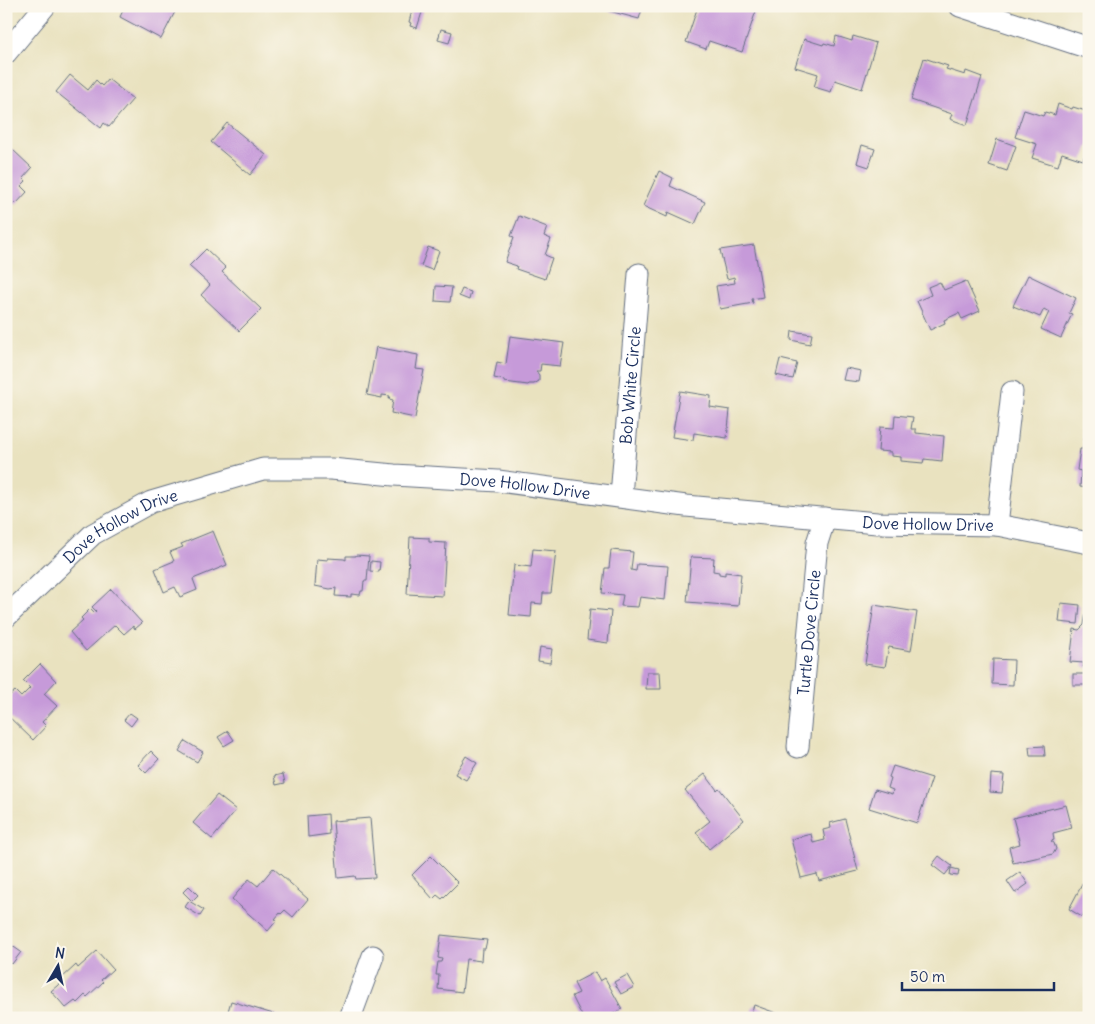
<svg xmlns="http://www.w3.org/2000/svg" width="1095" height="1024" font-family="Delius,sans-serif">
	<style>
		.building { fill: #c69ad9 }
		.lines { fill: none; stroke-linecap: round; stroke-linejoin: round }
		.street-casing { stroke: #636e80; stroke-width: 23 }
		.street { stroke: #fff; stroke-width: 21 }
		.labels { text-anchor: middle; stroke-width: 5; stroke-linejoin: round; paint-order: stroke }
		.street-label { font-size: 16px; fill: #1b2f5e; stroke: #fbf7ec }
	</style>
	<rect width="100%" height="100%" fill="#fbf7ec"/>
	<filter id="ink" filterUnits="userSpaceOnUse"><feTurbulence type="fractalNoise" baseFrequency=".02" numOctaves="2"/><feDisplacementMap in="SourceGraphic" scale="10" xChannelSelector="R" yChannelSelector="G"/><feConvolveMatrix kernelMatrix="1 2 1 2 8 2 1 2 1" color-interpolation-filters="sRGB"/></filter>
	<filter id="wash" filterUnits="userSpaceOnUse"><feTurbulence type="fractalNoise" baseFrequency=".0096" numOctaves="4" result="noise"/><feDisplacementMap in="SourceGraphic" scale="20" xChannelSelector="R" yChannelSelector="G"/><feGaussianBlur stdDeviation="1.12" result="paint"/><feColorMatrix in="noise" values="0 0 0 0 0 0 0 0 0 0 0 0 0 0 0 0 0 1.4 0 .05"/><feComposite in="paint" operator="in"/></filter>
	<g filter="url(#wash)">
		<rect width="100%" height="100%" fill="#e9e2bf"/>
		<g id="blocks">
			<!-- building -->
			<g class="building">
				<path d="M 125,6 L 178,6 L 161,39 L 120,17 Z"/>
				<path d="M 416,6 L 424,6 L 417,28 L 410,26 L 411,23 L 409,22 L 412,11 L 414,11 Z"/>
				<path d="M 601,6 L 643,6 L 639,19 L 602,9 Z"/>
				<path d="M 698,6 L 753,6 L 757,8 L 742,52 L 709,41 L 706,49 L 686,42 Z"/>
				<path d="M 441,29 L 452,32 L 449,43 L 438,40 Z"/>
				<path d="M 836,36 L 852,41 L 853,36 L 876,43 L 862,89 L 835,80 L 831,92 L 814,87 L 818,74 L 795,67 L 804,39 L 823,45 L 824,43 L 834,46 Z"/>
				<path d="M 924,58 L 948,66 L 946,69 L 965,75 L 966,71 L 982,77 L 967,125 L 950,119 L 952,114 L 911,100 Z"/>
				<path d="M 70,75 L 88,90 L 96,80 L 102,86 L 108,79 L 133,99 L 109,127 L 104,123 L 101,128 L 56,92 Z"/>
				<path d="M 1058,104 L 1072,109 L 1073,107 L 1089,112 L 1089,143 L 1083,160 L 1062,153 L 1058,166 L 1032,158 L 1037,144 L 1015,137 L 1024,110 L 1043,116 L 1045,112 L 1055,115 Z"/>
				<path d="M 227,123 L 266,155 L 250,175 L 211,142 Z"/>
				<path d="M 997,139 L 1016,146 L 1007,171 L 989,165 Z"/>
				<path d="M 862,145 L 875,149 L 869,167 L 857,163 Z"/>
				<path d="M 12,149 L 32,168 L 23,178 L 26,181 L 21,186 L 27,192 L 16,204 L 15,202 L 6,210 L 6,156 Z"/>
				<path d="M 659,171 L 673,178 L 670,186 L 705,202 L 695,224 L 668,212 L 667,217 L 643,206 Z"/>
				<path d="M 519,216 L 547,227 L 544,236 L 551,239 L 545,255 L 552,258 L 545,279 L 516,269 L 517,266 L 505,262 L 514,237 L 511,236 Z"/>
				<path d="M 754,245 L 763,297 L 752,299 L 753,303 L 720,309 L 716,286 L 735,283 L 734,277 L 727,279 L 720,250 Z"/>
				<path d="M 428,247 L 439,251 L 432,270 L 421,266 Z"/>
				<path d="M 206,249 L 226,268 L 222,272 L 261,309 L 239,331 L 201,295 L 210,285 L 189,266 Z"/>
				<path d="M 1028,275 L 1076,298 L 1069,313 L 1072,314 L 1061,338 L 1041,329 L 1049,312 L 1044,309 L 1040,317 L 1013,306 Z"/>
				<path d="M 966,281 L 980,311 L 962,319 L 959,313 L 944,320 L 945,323 L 930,330 L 917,301 L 931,295 L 928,287 L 940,282 L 944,290 Z"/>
				<path d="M 436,286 L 452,287 L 450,302 L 435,301 Z"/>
				<path d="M 462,289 L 471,292 L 469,300 L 459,296 Z"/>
				<path d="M 792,331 L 812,334 L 810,344 L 791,340 Z"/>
				<path d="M 510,336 L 564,343 L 560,366 L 541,364 L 540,371 L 536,371 L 539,375 L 539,381 L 534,384 L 529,384 L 528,385 L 504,382 L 504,380 L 494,378 L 497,362 L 506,364 Z"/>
				<path d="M 376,347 L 418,355 L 416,369 L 424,370 L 415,418 L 391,413 L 393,400 L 389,399 L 390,396 L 382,395 L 382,398 L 367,395 Z"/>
				<path d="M 780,359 L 797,363 L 793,379 L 776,375 Z"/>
				<path d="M 846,368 L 861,371 L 859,382 L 843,380 Z"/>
				<path d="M 680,391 L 711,396 L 710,407 L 730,410 L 727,438 L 694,433 L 693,440 L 672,437 Z"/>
				<path d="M 895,415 L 913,417 L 911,429 L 916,429 L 916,433 L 944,436 L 942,461 L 924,459 L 923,463 L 901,461 L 901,457 L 891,456 L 891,452 L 878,451 L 880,427 L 894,428 Z"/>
				<path d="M 1084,439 L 1089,439 L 1089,488 L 1080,487 L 1081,471 L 1077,470 L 1080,449 L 1083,449 Z"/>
				<path d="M 6,522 L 11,527 L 6,532 Z"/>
				<path d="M 213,531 L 227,565 L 193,579 L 197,590 L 180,597 L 175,587 L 164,592 L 155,569 L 174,561 L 170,552 L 183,547 L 181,544 Z"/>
				<path d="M 410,537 L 429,538 L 429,542 L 446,543 L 443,596 L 407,594 Z"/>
				<path d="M 533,549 L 556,551 L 551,593 L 543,593 L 542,604 L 532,603 L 531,617 L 509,615 L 514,565 L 531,567 Z"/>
				<path d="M 611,550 L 633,552 L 631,570 L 636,571 L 637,564 L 668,566 L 665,600 L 640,597 L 638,607 L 621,606 L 623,595 L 602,593 L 605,568 L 609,568 Z"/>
				<path d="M 356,555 L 369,556 L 367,581 L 364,581 L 363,591 L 361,591 L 360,595 L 351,594 L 351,597 L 335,596 L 336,588 L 330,589 L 315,586 L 317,559 L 328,560 L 328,558 L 344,559 L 346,560 L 346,556 L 356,556 Z"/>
				<path d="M 691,557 L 714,558 L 713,571 L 719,572 L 719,574 L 725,575 L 725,572 L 741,574 L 738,606 L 687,602 Z"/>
				<path d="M 371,561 L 380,562 L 379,572 L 370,571 Z"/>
				<path d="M 111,589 L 142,623 L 135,629 L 133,626 L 124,634 L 115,625 L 86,651 L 70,632 L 83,620 L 81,618 L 90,609 L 94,613 L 96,611 L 92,607 Z"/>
				<path d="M 1061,603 L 1080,605 L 1078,624 L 1059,622 Z"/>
				<path d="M 1087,603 L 1089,603 L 1089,668 L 1083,667 L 1084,663 L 1070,662 L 1074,629 L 1079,630 L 1084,625 Z"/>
				<path d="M 874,605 L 917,612 L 911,651 L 889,647 L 885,667 L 865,664 Z"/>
				<path d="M 590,609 L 611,611 L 608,643 L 587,640 Z"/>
				<path d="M 540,647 L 552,649 L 550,663 L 538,661 Z"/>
				<path d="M 993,659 L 1014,660 L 1013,685 L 992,684 Z"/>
				<path d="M 40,664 L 56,681 L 44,694 L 57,706 L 42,722 L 46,726 L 33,740 L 6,714 L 6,693 L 9,696 L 15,691 L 21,697 L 30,688 L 23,681 Z"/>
				<path d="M 647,672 L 660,672 L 661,689 L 646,689 Z"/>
				<rect x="1073" y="674" width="15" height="11"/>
				<path d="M 130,713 L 137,718 L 131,726 L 124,720 Z"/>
				<path d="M 228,731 L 234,740 L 224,746 L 218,737 Z"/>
				<path d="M 185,741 L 203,752 L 197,762 L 179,751 Z"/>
				<path d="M 1044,746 L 1045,756 L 1030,756 L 1029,747 Z"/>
				<path d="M 151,751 L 159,759 L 146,773 L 138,765 Z"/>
				<path d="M 466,756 L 477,763 L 466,780 L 455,774 Z"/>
				<path d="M 893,766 L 932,778 L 917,823 L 869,808 L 875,789 L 892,794 L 893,790 L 888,788 L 891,778 L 889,777 Z"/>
				<path d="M 283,774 L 285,783 L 276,785 L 274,776 Z"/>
				<path d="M 705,774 L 717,790 L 719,788 L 744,820 L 709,849 L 696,832 L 710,821 L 685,790 Z"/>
				<path d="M 991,774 L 1004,775 L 1002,793 L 990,792 Z"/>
				<path d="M 217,795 L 236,810 L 212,839 L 193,823 Z"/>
				<path d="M 1066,805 L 1072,828 L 1053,833 L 1054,840 L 1051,841 L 1054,843 L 1056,849 L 1053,854 L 1013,863 L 1009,847 L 1020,844 L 1013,818 Z"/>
				<path d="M 328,814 L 329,834 L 308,837 L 307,816 Z"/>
				<path d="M 370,818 L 375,878 L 356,879 L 355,876 L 338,878 L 333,821 Z"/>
				<path d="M 845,819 L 858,871 L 819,881 L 817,874 L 801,878 L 791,839 L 811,834 L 813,843 L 825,840 L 823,830 L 831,828 L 830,823 Z"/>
				<path d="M 431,856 L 458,883 L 442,899 L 437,895 L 433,899 L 412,875 Z"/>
				<path d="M 939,856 L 952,866 L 945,875 L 932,865 Z"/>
				<path d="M 273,868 L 308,899 L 293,917 L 285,910 L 281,914 L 280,913 L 275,919 L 277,920 L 268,931 L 232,899 L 249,879 L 258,886 Z"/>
				<path d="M 951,868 L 959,870 L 958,876 L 950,875 Z"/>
				<path d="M 1020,872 L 1028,884 L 1015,893 L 1007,881 Z"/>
				<path d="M 1086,877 L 1089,879 L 1089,911 L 1086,909 L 1082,917 L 1069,909 Z"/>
				<path d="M 189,886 L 198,895 L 192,901 L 183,892 Z"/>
				<path d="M 189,901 L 204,910 L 200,916 L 185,907 Z"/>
				<path d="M 441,935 L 487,940 L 485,949 L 482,949 L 481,961 L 466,959 L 462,992 L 438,989 L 439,975 L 436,975 L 438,962 L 441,962 L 442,959 L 438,958 Z"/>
				<path d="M 11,945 L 21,952 L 12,964 L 6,960 L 6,952 Z"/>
				<path d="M 97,951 L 113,969 L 101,980 L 103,982 L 87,997 L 85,995 L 77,1003 L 75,1001 L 66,1008 L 51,991 L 64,980 L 62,978 L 76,965 L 78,968 Z"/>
				<path d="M 595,972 L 600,981 L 605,978 L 622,1009 L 606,1018 L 583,1018 L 572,996 L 579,993 L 574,983 Z"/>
				<path d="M 627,975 L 634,987 L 621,994 L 614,982 Z"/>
				<path d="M 231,1001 L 283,1017 L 283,1018 L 226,1018 Z"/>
				<path d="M 754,1005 L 784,1016 L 784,1018 L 749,1018 Z"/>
			</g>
		</g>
	</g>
	<g filter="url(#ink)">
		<use href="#blocks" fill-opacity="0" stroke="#636e80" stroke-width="1"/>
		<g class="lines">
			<!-- street casing -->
			<g class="street-casing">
				<g id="street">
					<path d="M 960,6 L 1089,48"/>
					<path d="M 6,53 L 45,6"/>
					<path id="s1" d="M 621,496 L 639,274"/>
					<path d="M 997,525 L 1012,392"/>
					<path id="s2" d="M 6,617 L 93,534 L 151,502 L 263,469 L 331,469 L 394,475 L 498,481 L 686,506 L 877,523 L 997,525 L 1089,543"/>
					<path id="s3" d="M 798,747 L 817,543 L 825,518"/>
					<path d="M 350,1018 L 373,956"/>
				</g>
			</g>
			<!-- street -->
			<use href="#street" class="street"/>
		</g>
	</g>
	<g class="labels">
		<!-- street labels -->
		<g class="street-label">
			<text dy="6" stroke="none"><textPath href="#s1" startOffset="111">Bob White Circle</textPath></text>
			<text dy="6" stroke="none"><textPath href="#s2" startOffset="566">Dove Hollow Drive</textPath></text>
			<text dy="6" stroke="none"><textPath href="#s2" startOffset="971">Dove Hollow Drive</textPath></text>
			<text dy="6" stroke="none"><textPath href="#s2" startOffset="148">Dove Hollow Drive</textPath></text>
			<text dy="6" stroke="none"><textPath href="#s3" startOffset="115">Turtle Dove Circle</textPath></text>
		</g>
	</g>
	<!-- margin -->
	<rect width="1095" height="1024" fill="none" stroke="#fbf7ec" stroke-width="25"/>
	<!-- north arrow -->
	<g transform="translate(58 966) rotate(9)" stroke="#fbf7ec" stroke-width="4" paint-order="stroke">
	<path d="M0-4L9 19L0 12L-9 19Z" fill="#1b2f5e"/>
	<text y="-8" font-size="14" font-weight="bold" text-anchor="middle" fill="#1b2f5e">N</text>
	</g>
	<!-- scale -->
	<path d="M902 982v8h152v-8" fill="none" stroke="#1b2f5e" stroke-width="2.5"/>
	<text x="910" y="982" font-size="15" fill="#1b2f5e" stroke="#fbf7ec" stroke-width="4" paint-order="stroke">50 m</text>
</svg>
